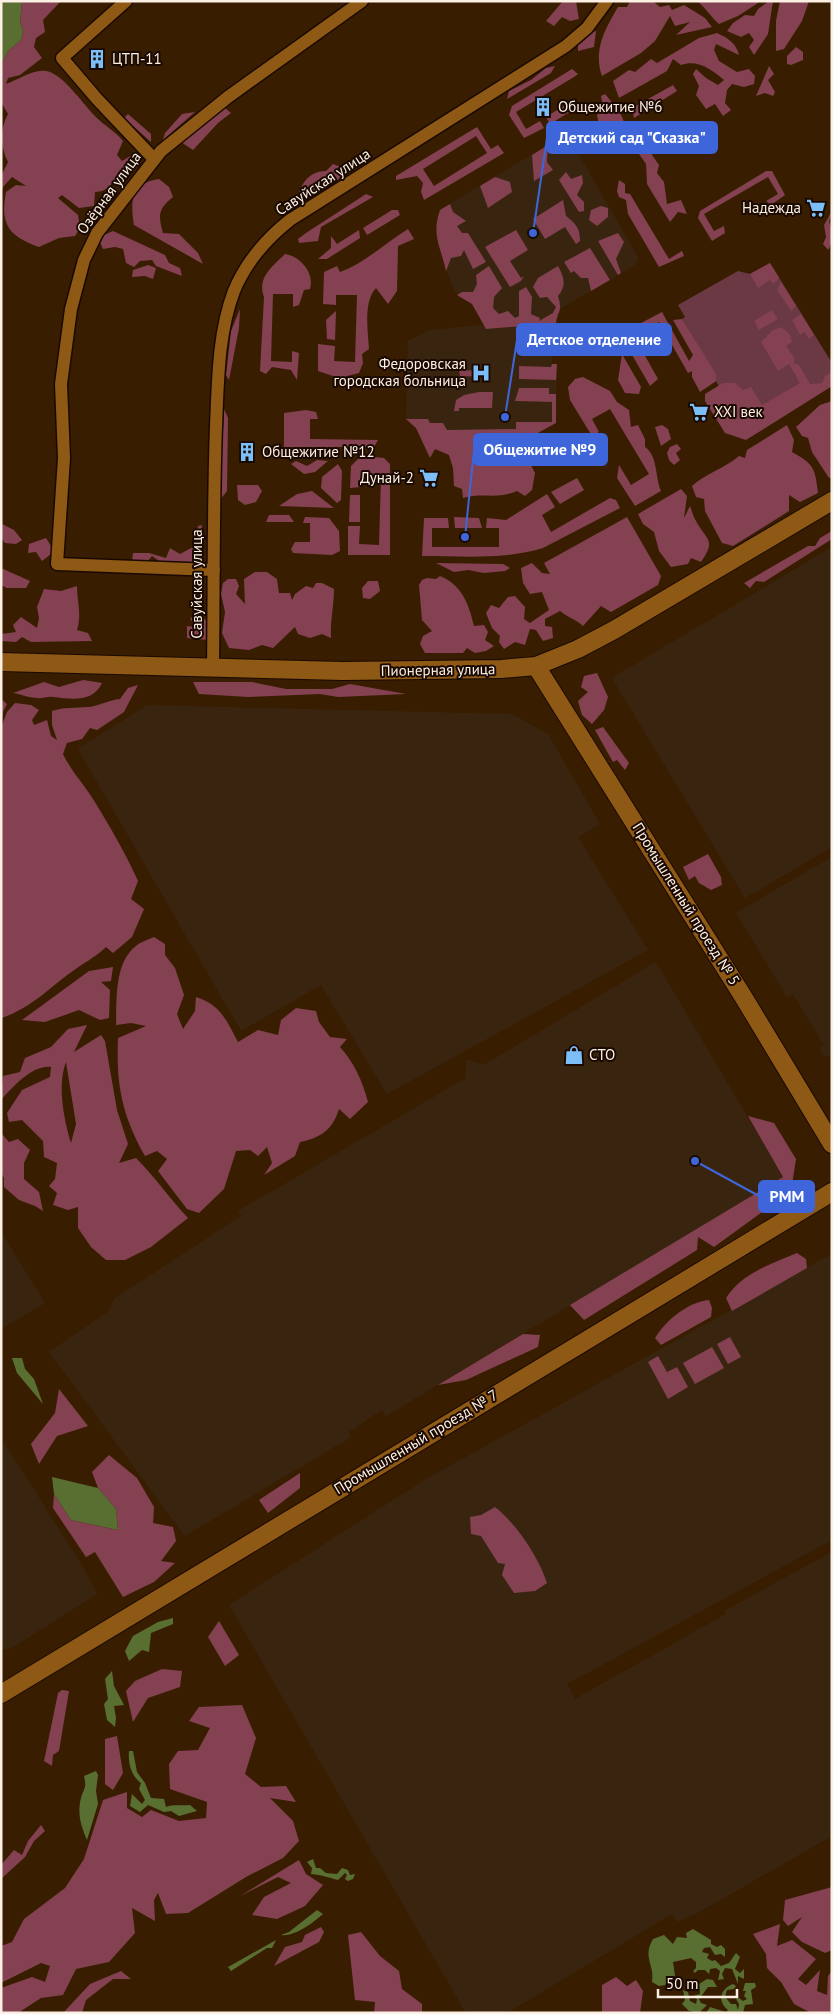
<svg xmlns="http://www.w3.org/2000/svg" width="833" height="2014" font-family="'PT Sans',sans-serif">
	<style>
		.built { fill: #39250f }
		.green { fill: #6a3944 }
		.forest { fill: #834151; fill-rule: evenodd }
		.water { fill: #596f31 }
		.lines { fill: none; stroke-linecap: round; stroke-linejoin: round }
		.street-casing { stroke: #1a0900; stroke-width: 15 }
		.secondary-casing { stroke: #1a0900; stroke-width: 20 }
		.street { stroke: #8e5815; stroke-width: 12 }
		.secondary { stroke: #8e5815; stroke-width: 18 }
		.labels { text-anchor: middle; stroke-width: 4; stroke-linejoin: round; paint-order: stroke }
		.poi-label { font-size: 15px; fill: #fcf0e4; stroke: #1a0900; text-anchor: start }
		.street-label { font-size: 15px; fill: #fcf0e4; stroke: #1a0900 }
		.leader { fill: none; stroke: #3e66da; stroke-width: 2 }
		.callout-dot { fill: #3e66da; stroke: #1a0900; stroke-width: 2 }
		.callout { fill: #3e66da; stroke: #3e66da; stroke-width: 2 }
		.callout-label { font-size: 16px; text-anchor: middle; font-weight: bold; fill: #fff }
	</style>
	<rect width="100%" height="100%" fill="#391d00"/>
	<!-- built -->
	<g class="built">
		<path d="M 561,137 L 565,142 L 572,143 L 638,257 L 635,265 L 553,313 L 555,351 L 552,352 L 552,364 L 557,364 L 556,423 L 430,441 L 406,419 L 408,341 L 429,330 L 489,324 L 473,296 L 457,295 L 446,271 L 440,210 Z"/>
		<path d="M 832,547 L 832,847 L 745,898 L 612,678 Z"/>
		<path d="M 147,705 L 511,714 L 548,734 L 600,824 L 578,837 L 648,950 L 387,1094 L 321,985 L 241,1031 L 78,749 Z"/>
		<path d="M 832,857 L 832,1059 L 829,1055 L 824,1057 L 819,1048 L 824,1045 L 793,994 L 787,997 L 736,913 Z"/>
		<path d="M 656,962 L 783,1177 L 386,1416 L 382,1410 L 349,1432 L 351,1437 L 185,1536 L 49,1352 L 109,1311 L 114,1299 L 241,1216 L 238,1211 L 466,1078 L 466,1059 L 484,1065 Z"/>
		<path d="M 1,1232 L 45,1303 L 1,1329 Z"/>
		<path d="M 832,1254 L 832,1540 L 567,1684 L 575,1699 L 726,1614 L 724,1611 L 832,1552 L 832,1836 L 701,1911 L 677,1922 L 672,1914 L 507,2013 L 466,2013 L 229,1605 L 426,1479 Z"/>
		<path d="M 1,1438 L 83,1567 L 97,1594 L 10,1649 L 1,1649 Z"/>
	</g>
	<!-- green -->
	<path class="green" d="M 770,263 L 832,363 L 832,386 L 757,433 L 725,398 L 716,381 L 704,389 L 707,361 L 682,319 L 685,317 L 678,305 L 738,271 L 750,274 Z"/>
	<!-- forest -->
	<g class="forest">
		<path d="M 22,1 L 61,1 L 43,20 L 45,32 L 36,38 L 34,47 L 42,58 L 20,75 L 8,78 L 6,84 C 18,80 33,69 46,71 C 63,73 85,107 97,118 C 106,127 115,131 123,141 L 117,155 L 122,161 L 132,155 L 139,165 L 130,173 L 120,170 C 114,181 109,192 95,192 L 94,206 L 79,208 L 62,195 L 58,198 L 78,215 L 80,228 L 75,236 L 59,238 L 39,247 C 8,236 0,224 6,192 L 16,185 L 26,186 L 12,177 L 3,187 L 1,193 L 1,176 L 8,162 C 0,147 0,128 8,114 L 1,102 L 1,65 L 8,51 L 21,40 L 23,31 L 20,22 Z"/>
		<path d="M 563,1 L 576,1 L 579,19 L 570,21 L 562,17 L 554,26 L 546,21 Z"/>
		<path d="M 630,1 L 653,1 L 660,7 L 669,5 L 672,10 L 684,5 L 705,18 L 712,27 L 676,35 L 690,22 L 675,26 L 670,16 L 655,41 L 641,53 L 602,76 C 593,50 605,29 618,7 L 627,7 Z"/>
		<path d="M 697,1 L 761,1 L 738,16 L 719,24 C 710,16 706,8 697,1 Z"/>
		<path d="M 769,1 L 773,1 L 768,34 L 754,55 L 749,47 L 754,40 L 749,33 L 741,37 L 727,31 L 733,23 L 745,15 L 754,16 L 758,9 Z"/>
		<path d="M 780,1 L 809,1 L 802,21 L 784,49 L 776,51 L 776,21 Z"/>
		<path d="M 596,31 L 594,47 L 578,51 L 578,44 L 589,33 Z"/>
		<path d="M 717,33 C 728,38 736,43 739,55 L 716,44 L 714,50 L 719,61 L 737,72 L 749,69 L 755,76 L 754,84 L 744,87 L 732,84 L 727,90 L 725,103 L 731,110 L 723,116 L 715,104 L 706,109 L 696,95 L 699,86 L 693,74 L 696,69 L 706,78 L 718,85 L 724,80 C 711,69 698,59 681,65 L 673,59 L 667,71 L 619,98 L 613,81 L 629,70 L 635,72 L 651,59 L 657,63 L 699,38 Z"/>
		<path d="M 796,47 L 803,52 L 803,60 L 791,65 L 787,64 L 787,56 Z"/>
		<path d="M 555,66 L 551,73 L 507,99 L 509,91 L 531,80 L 546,68 Z"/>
		<path d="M 769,66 L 774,74 L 768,80 L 775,92 L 773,96 L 765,93 L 756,96 Z"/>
		<path d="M 572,69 L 578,74 L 574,77 L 516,112 L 526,129 L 540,121 L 544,128 L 524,138 L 509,115 L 512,106 Z"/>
		<path d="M 673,85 L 677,91 L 634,118 L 632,108 Z"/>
		<path d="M 605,94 L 620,112 L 632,142 L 622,144 L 613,129 L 599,126 L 597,115 L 603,107 L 601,96 Z"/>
		<path d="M 570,102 L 573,110 L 550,124 L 546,117 Z"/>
		<path d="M 225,108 L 231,113 L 218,123 L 193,150 L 181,142 L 205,121 Z"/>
		<path d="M 195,112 L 163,140 L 165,133 L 182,114 Z"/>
		<path d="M 128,114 L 151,134 L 151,142 L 124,118 Z"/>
		<path d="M 477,127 L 491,149 L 498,145 L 504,153 L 424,200 L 421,192 L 423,183 L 417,176 L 396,180 L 396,176 ZM 476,136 L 487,153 L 434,186 L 423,169 Z"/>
		<path d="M 548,145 L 547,162 L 553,170 L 534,181 L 532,155 Z"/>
		<path d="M 641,148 L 650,152 L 659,165 L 657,173 L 664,182 L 667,204 L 681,200 L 687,214 L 678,212 L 670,222 L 647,184 L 646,164 L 637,151 Z"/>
		<path d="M 333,164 L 344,168 L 345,175 L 296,205 C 299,188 306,171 326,171 Z"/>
		<path d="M 766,171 L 772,171 L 785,195 L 771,205 L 766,201 L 778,194 L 768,177 L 704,214 L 714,231 L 724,226 L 725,233 L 712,241 L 698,218 L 700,211 Z"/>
		<path d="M 566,172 L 571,179 L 582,175 L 583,183 L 577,195 L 584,202 L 584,211 L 579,212 L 559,180 Z"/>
		<path d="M 495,177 L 510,182 L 512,192 L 488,208 L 480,186 Z"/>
		<path d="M 159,179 L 169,187 L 173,197 C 158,209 158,215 163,233 L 179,234 L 198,253 L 203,264 L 134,225 C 130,201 131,183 159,179 Z"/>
		<path d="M 619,180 L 625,184 L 625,193 L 630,194 L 669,259 L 682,251 L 684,256 L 659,267 L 628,214 L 626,200 L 619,197 L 617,191 Z"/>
		<path d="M 366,194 L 373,197 L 321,227 L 318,241 L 299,243 L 298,239 L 306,233 Z"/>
		<path d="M 563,200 L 566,216 C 576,224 580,228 580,241 L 576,244 L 565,227 L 545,239 L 533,219 Z"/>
		<path d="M 450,204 L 453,212 L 466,221 L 457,226 L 462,233 L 468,233 L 486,262 L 473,269 L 464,250 L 461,256 L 451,258 L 446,271 C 441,247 431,235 440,210 Z"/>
		<path d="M 601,206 L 608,208 L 608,217 L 597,226 L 589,220 L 591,210 Z"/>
		<path d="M 392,210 L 398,210 L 400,215 L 367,235 L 363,228 Z"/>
		<path d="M 832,211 L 829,222 C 833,228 833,244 828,250 L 823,244 L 826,237 L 824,225 Z"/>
		<path d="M 408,229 L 414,239 L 398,246 L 397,291 L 388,304 L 376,288 C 363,302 368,331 369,349 L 362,354 L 363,363 L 359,373 L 339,378 L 318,371 L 318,344 L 335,346 L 334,361 L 355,362 L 357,295 L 336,295 L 336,305 L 323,304 L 324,272 L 337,266 L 340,272 C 365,263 385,243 408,229 Z"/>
		<path d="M 359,230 L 360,238 L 327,259 L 318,259 L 331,248 L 331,236 L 337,244 Z"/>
		<path d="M 516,230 L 528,250 L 510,261 L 521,278 L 524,276 L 521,281 L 510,287 L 485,247 Z"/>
		<path d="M 113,231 L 165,255 L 169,263 L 180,268 L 182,276 L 156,266 L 152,260 L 140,261 L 134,267 L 126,263 L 123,249 L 115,247 L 103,249 L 100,242 L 104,235 Z"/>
		<path d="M 618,233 L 624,242 L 616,259 L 621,273 L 618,275 L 598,241 Z"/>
		<path d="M 590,248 L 610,280 L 591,291 L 588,278 L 581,278 L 574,271 L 571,273 L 564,262 Z"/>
		<path d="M 285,254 C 300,256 315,273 310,289 L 304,290 L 299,305 L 293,307 L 293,294 L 273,294 L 271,361 L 292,362 L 292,351 L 299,353 L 297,380 L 291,370 L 272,367 L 266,374 L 260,371 L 264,297 C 257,277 272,267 285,254 Z"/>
		<path d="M 770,263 L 779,278 L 773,284 L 770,280 L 758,288 L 750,274 Z"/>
		<path d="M 148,265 L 156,268 L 153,279 L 145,276 L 132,277 L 133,270 Z"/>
		<path d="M 489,266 L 502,288 L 494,297 L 493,308 L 499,314 L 508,311 L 515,318 L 519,316 L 519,291 L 526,287 L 532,297 L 531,314 L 540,318 L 539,321 L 553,313 L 556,307 L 547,297 L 540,298 L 533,287 L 538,278 L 558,266 C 564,277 567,285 558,296 C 563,313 558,309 556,323 C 555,330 559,335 554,342 L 524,340 L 528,331 L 522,326 L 486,329 L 472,304 L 457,295 L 462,292 L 473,292 L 477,284 L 476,275 Z"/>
		<path d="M 781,282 L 796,306 L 791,311 L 777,290 Z"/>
		<path d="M 240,309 L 239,328 L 229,380 L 226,375 L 231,331 Z"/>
		<path d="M 772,310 L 778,319 L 759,330 L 754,321 Z"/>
		<path d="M 336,311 L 335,340 L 327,339 L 326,320 Z"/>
		<path d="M 662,312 L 689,361 L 693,355 L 673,320 L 682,319 L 716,374 L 716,381 L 700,392 L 692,377 L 692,371 L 688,373 L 659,322 L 634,336 L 658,379 L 650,386 L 620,334 Z"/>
		<path d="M 801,314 L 814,335 L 809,339 L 804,332 L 800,335 L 792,320 Z"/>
		<path d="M 782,327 L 790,335 L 792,342 L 786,346 L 795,359 L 793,363 L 799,365 L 810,384 L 822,383 L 825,376 L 832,372 L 832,386 L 746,440 L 725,433 L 705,401 L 705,394 L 723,383 L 735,383 L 743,390 L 751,387 L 762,405 L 800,383 L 789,364 L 778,371 L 761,342 L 773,330 Z"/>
		<path d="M 622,354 L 641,387 L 639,394 L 625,393 L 618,380 Z"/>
		<path d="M 552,364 L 557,364 L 556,380 L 519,379 L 519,366 L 551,367 Z"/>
		<path d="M 459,370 L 490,371 L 488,377 L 460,376 Z"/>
		<path d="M 583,377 L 610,391 L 617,402 L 629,410 L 631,427 L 638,425 L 645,439 L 645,447 C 658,456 655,477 661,491 L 635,506 L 617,478 L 619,465 L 631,485 L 649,474 L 610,409 L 592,419 L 599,432 L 592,436 L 570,400 L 568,387 L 575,379 Z"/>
		<path d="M 519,388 L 549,388 L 549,394 L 556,394 L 556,423 L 525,440 L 523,450 L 535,473 L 532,490 L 525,496 L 517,491 C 497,500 483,492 463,498 L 462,489 L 454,486 L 453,468 L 449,455 L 435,449 L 430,458 L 416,428 L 406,419 L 428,419 L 430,423 L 443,423 L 447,430 L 516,429 L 516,422 L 552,422 L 552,402 L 515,401 Z"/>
		<path d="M 479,392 L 493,392 L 492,408 L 459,408 L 459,411 L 454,411 L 456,400 L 464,395 Z"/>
		<path d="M 832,401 L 832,477 L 829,478 L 812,452 L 808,438 L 802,436 L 796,427 L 820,405 Z"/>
		<path d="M 224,409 L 228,418 L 227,491 L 220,500 Z"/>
		<path d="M 306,410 L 316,412 L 318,419 L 310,419 L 310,439 L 378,440 L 374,447 L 284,447 L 284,413 Z"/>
		<path d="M 662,425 L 668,429 L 671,439 L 661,446 L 655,427 Z"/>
		<path d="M 787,425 L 794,440 L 792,452 C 814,464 815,468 818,493 L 800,502 L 789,495 L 789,511 L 733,546 L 722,543 L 705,511 L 704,499 L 696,497 L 692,486 C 706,473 724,469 739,456 L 745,458 L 747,450 Z"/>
		<path d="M 677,444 L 681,449 L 676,453 L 680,460 L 674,465 L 669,460 L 667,453 L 670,447 Z"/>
		<path d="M 375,457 L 384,458 L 390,464 L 390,555 L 348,555 L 348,526 L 360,526 L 359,544 L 379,545 L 381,477 L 361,477 L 361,487 L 350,488 L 351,466 L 359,458 Z"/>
		<path d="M 317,460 L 328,461 L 315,472 L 304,474 L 291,464 L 296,461 L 307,466 Z"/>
		<path d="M 338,464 L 342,471 L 341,500 L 337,503 L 321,488 L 322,477 Z"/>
		<path d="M 577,478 L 584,490 L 560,504 L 551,492 Z"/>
		<path d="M 237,485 L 258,485 L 262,491 L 256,502 L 245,505 L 238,500 Z"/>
		<path d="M 681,489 L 687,496 L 684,518 L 690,506 C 692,511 693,516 696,521 C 706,540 717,539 701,562 L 691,558 L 688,564 L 671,567 L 659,551 L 654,532 L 643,524 L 638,514 Z"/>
		<path d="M 312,491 L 334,508 L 279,506 L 297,494 Z"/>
		<path d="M 547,494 L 555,507 L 542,515 L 551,532 L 610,498 L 616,500 L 620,508 L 543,548 C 504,560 462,556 422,556 L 424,518 L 448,518 L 449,528 L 432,528 L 432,547 L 499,547 L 499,528 L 486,528 L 487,518 L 506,520 Z"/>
		<path d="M 350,495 L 360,495 L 360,522 L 349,522 Z"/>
		<path d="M 2,513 L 2,524 L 14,530 L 22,540 L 16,544 L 5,543 L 1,538 Z"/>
		<path d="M 269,515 L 289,515 L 294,522 L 266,522 Z"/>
		<path d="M 305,517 L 329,518 L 339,531 L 340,551 L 332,555 L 293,553 L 291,549 L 295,542 L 310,542 L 310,523 L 303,523 Z"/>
		<path d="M 454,517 L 479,518 L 482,528 L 455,528 Z"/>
		<path d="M 627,517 L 661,576 L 658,585 L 611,612 L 601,606 L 583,626 C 576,619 568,618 560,611 L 545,619 L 545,626 L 552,627 L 553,638 L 543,641 L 536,630 L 530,629 L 525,645 L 515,642 L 504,649 L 499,642 L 500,636 L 492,628 L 486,613 L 491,605 L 499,608 L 508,597 L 515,596 L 525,607 L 524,619 L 530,623 L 549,610 L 542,592 L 530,594 L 523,583 L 521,568 L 532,563 L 542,573 L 550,574 L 544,563 Z"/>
		<path d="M 202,525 L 201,553 L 198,562 L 162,563 L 152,556 L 147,562 L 132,562 L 133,553 L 149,553 L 166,558 L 170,548 L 180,554 L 195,546 L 198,526 Z"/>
		<path d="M 832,531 L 832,539 L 764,582 L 756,581 L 750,588 L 744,583 L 808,546 L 815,546 L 820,538 Z"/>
		<path d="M 46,538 L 51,546 L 51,554 L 42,561 L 36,552 L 28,553 L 29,544 Z"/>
		<path d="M 436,563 L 503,564 L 510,568 L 505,571 L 484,573 L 468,570 L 454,572 Z"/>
		<path d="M 1,568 L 30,581 L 26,588 L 7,588 L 1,585 Z"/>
		<path d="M 255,572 L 267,572 L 277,579 L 279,593 L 290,593 L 292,600 L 295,594 L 306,586 L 313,588 L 316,583 L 322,583 L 334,589 C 334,606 330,621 331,638 L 322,634 L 310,638 L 298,634 L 295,627 L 273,648 L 262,645 L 249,650 L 229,648 L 222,633 L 225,612 L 221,594 L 223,583 L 228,579 L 236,579 L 239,586 L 236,594 L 245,604 L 244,579 Z"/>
		<path d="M 440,576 C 462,585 469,604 474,626 L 484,625 L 488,632 L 485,640 L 494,646 L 486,651 L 475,653 L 467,648 L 463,653 L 425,653 L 420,644 L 423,636 L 432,631 L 422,620 L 419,585 L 422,580 L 427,578 L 436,579 Z"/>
		<path d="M 368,581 L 378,581 L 380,591 L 370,599 L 363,598 L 362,588 Z"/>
		<path d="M 77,586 C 77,601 82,616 77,630 L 88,633 L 92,641 L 31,642 L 22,637 L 16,642 L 1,641 L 1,634 L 16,632 L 13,625 L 21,617 L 37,628 L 39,618 L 37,607 L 44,589 L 61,591 Z"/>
		<path d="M 200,616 L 206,620 L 208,640 L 187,638 L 187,626 L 195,627 L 190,618 Z"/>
		<path d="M 597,673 L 608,697 L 604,710 L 592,724 L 582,715 L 578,701 L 588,692 L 581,687 L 584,676 Z"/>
		<path d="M 83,680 L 102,683 C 93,703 71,699 53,697 C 47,696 42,699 37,698 C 29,698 21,694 13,693 L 44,682 L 59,687 Z"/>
		<path d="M 193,682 L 252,682 L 286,689 L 332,689 L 350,684 L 406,694 L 338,697 L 320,694 L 248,697 L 199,694 Z"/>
		<path d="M 138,685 L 124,712 L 97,730 L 90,728 L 82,739 L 67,743 L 63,754 C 71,771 83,783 93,799 C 109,825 125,852 138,881 L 131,899 L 144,909 L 132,937 L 113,953 L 106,947 C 97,956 87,961 77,968 C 51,986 33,1007 2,1018 L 1,699 L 7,704 L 3,712 L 2,725 L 7,712 L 15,703 L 31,705 L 39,710 L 32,720 L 34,725 L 47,720 L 51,736 L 57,740 L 52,725 L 52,711 C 65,707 75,708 88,707 C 99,706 109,700 120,699 L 128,688 Z"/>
		<path d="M 603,727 L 629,763 L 625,770 L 617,760 L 613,762 L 595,730 Z"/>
		<path d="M 708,854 L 721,877 L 722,885 L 711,890 L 699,883 L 695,876 L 689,880 L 683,867 Z"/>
		<path d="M 154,937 L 165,944 L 165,955 L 175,968 L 184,995 L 177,1014 L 183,1029 L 195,1011 L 196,997 C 220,1004 227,1021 238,1042 L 258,1030 L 278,1035 L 281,1020 L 296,1008 L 316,1011 L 319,1022 L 330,1037 L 347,1039 L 340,1047 C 355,1064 362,1080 368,1102 L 350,1119 L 339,1109 C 333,1129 321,1138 300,1142 L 295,1156 L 264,1175 L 272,1163 L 267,1147 L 258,1156 L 250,1150 L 236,1151 L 224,1189 L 199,1213 L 187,1209 L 158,1171 L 167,1159 L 157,1151 L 145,1156 C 122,1115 116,1085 118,1038 L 146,1026 L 131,1023 L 116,1025 C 117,1000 114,963 136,946 C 140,942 148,940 154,937 Z"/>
		<path d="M 113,967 L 111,981 L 101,982 L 110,990 L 109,1018 L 100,1020 L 79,1010 L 45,1022 L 22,1020 L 89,971 Z"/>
		<path d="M 87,1025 L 74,1052 L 101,1035 L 105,1041 L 117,1110 L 128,1144 L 119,1163 L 136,1158 C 155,1177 170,1199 188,1218 L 151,1247 L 125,1260 L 106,1260 L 91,1247 L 78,1228 L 78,1207 L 68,1210 L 53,1205 L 57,1193 L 49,1186 L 55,1179 L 57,1163 L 44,1157 L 43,1141 L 22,1120 L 9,1122 L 7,1113 L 22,1090 L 50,1077 L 51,1067 C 32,1065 14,1086 1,1100 L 3,1076 L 20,1072 L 25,1058 L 51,1047 L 68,1029 ZM 66,1062 L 76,1124 L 71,1143 C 64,1120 57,1085 66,1062 Z"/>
		<path d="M 748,1116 L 774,1123 L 796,1159 L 791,1191 L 714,1247 L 698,1237 L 697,1250 L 584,1320 L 570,1305 L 783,1177 Z"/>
		<path d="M 1,1133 L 9,1142 L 18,1139 L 30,1150 L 24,1163 L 24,1179 L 39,1192 L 43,1211 L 35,1206 L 19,1200 L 4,1187 L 4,1178 L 1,1172 Z"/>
		<path d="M 797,1253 L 806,1259 L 807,1268 L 732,1311 L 726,1298 C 742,1273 771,1264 797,1253 Z"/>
		<path d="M 709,1300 L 712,1308 L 711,1317 L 661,1345 L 655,1338 C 666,1320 688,1302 709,1300 Z"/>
		<path d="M 523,1334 L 540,1335 L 538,1347 L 466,1380 L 438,1385 Z"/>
		<path d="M 730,1337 L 741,1357 L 728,1364 L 717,1344 Z"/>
		<path d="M 712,1347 L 724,1368 L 695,1384 L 683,1363 Z"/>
		<path d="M 658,1356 L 667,1372 L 677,1367 L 688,1387 L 668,1399 L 648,1362 Z"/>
		<path d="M 59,1389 L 88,1426 L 57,1436 L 39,1464 L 31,1444 L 55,1413 Z"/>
		<path d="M 109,1455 L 137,1478 L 154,1507 L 153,1523 L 173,1527 L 176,1541 L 161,1561 L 175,1563 L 154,1582 L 123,1597 L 95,1552 L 86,1557 L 53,1508 L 54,1494 L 71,1520 L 118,1530 L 116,1509 L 98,1488 L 92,1472 Z"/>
		<path d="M 300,1473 L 300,1488 L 268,1513 L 259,1500 Z"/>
		<path d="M 495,1507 C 516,1523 539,1558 547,1583 L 535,1591 L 514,1593 L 502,1575 L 505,1564 L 498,1563 L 481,1536 L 471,1534 L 470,1517 L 481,1515 Z"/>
		<path d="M 219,1621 L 239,1655 L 225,1666 L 208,1637 Z"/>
		<path d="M 162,1669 L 182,1671 L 180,1687 L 148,1698 L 133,1722 L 126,1691 L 135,1681 Z"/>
		<path d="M 62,1690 L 69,1691 L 59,1751 L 53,1755 L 52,1766 L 44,1761 L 58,1693 Z"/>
		<path d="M 242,1705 L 256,1738 L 245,1774 L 261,1787 L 286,1786 L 296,1802 L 270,1798 L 293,1821 L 299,1841 L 283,1858 L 246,1877 L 188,1913 L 166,1914 L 158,1893 L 154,1900 L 155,1921 L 132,1908 L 135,1933 L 109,1962 L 76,1969 L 63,1995 L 41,1998 L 18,2013 L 1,2013 L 1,1988 L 32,1977 L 45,1982 L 50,1966 L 41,1963 L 1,1983 L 1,1946 L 12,1942 L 24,1919 L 65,1888 L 84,1859 L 103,1800 L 127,1792 L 127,1808 L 142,1817 L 151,1810 L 179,1821 L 206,1818 L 207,1802 L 170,1789 L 169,1764 L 178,1751 L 198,1750 L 210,1728 L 189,1721 L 199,1707 Z"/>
		<path d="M 117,1736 L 123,1773 L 113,1790 L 105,1784 L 105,1739 Z"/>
		<path d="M 41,1825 L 45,1831 L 34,1841 L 25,1857 L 1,1879 L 1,1865 L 14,1850 L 22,1855 L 28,1841 Z"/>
		<path d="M 299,1860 L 306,1874 L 323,1885 L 305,1906 L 277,1919 L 252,1915 L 264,1897 L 291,1883 L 278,1877 L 240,1896 Z"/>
		<path d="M 832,1887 L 832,1950 L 825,1953 L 802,1942 L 792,1932 L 802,1917 L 788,1926 L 783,1920 L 785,1900 Z"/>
		<path d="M 780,1924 L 777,1946 L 792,1940 L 816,1959 L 798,1979 L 806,1985 L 820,1970 L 817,1991 L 827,1995 L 828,1976 L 832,1971 L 832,2013 L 811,2013 L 794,2004 L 781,1982 L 767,1968 L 766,1954 L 753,1934 Z"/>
		<path d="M 321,1927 L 324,1932 L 319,1942 L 274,1966 L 285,1947 L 302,1942 L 305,1935 Z"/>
		<path d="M 361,1932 L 380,1956 L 399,1971 L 402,1989 L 422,2004 L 422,2013 L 374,2013 L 375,2002 L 355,2000 L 348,1935 Z"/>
		<path d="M 121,1971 L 131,1979 L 113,1979 L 86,2000 L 82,2013 L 63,2013 L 90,1984 Z"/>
		<path d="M 616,1977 L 627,1986 L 636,1980 L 643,1991 L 640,2013 L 602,2013 L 602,1985 Z"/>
	</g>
	<!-- water -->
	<g class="water">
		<path d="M 1,1 L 22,1 L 20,22 L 23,31 L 21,40 L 8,51 L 1,65 Z"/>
		<path d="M 12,1358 L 22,1358 L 25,1369 L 34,1379 L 43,1404 L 17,1373 Z"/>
		<path d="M 52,1477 L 98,1488 L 116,1509 L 118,1530 L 71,1520 L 54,1494 Z"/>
		<path d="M 173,1618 L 173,1624 L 151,1633 L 149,1652 L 142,1650 L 129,1661 L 125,1651 L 133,1636 L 158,1622 Z"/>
		<path d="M 112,1671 L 114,1686 L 124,1705 L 114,1706 L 116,1718 L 115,1727 L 107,1720 L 104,1704 L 108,1699 L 105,1679 Z"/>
		<path d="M 129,1751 L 133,1751 L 137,1772 L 145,1783 L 151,1798 L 164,1799 L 166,1807 C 174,1804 181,1806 190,1805 L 197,1811 L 179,1816 L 171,1811 L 164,1812 L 148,1805 L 140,1812 L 130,1806 L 132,1794 L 142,1804 L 145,1800 L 139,1789 L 141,1783 C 131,1776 128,1763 129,1751 Z"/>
		<path d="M 96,1771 L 98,1775 L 96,1791 L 98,1804 L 87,1840 C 81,1826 77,1814 81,1798 C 84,1787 87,1789 84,1776 Z"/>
		<path d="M 313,1859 L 316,1868 L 320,1868 L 326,1873 L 337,1874 L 342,1868 L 348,1870 L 350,1875 L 355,1874 L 353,1879 L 348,1881 L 345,1879 L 347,1875 L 345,1873 L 338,1880 C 331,1878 317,1874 311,1874 L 312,1868 L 307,1862 Z"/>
		<path d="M 317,1910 L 323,1914 C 313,1923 294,1937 281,1935 L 289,1932 Z"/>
		<path d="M 693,1929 L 711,1940 L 711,1944 L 717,1947 L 721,1945 L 725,1949 L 725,1957 L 721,1954 L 715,1955 L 710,1947 L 704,1948 L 702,1952 L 709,1954 L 707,1958 L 712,1961 L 715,1960 L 721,1966 L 729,1963 L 736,1953 L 740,1957 L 735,1969 L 740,1973 L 744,1969 L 744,1979 L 738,1976 L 738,1984 L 732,1969 L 725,1968 L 722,1974 L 724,1979 L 718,1980 L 720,1971 L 716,1968 L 710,1969 L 709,1974 L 705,1970 L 698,1970 L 695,1973 L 693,1971 L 696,1968 L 696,1962 L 691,1958 L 673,1962 L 675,1976 L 669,1979 L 665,1985 L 659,1986 L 652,1982 C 655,1964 642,1958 653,1939 L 664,1935 L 673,1944 L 677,1937 L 687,1938 L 686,1933 Z"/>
		<path d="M 276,1940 L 272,1948 L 267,1948 L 231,1971 L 228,1967 Z"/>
		<path d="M 707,1979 L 713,1980 L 717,1987 L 708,1987 L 699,1999 L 701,2003 L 707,2005 L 699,2013 L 689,2011 L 682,2004 L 685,2000 L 683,1990 L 688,1992 L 690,2001 L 696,2004 L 697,1999 L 693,1996 L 700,1994 L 699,1984 Z"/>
		<path d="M 745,1983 L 755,1983 L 756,1987 L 751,1990 L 753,2004 L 745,2005 L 743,2013 L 706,2013 L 710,2007 L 726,2012 L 728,2010 C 717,2001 720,1989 733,1984 L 736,1986 L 734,1989 L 727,1990 L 725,1997 L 731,2004 L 736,2004 L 738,2010 L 739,2004 L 736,1999 L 739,1998 L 743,2001 L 747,1999 L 744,1996 L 746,1991 L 743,1991 Z"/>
	</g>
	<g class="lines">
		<!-- street casing -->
		<g class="street-casing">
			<g id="street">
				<path d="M 126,1 L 62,58 L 97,99 L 154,159"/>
				<path d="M 214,570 L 57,564 L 64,458 L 61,384 L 71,309 L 84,260 L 97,233 L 161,151 L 228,97 L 362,1"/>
				<path d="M 213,668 C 214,587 213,507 216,426 C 218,381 218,333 234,291 C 246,262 266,239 290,220 L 566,46 L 587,28 L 607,1"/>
			</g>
		</g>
		<!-- secondary casing -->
		<g class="secondary-casing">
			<g id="secondary">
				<path d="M 1,662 L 343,671 L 501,669 L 536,666 L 578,649 L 614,630 L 832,501"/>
				<path d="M 536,666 L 744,998 L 832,1144"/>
				<path d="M 1,1694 L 832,1192"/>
			</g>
		</g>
		<!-- street -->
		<use href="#street" class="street"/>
		<!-- secondary -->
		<use href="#secondary" class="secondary"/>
	</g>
	<!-- icons -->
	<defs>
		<g id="building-bare" transform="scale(1.5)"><path d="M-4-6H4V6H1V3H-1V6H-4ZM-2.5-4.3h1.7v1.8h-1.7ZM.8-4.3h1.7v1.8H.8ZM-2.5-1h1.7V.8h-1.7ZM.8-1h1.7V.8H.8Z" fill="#7bbef8" stroke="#1a0900" stroke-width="2.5" paint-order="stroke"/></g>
		<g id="supermarket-bare" transform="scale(1.5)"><path d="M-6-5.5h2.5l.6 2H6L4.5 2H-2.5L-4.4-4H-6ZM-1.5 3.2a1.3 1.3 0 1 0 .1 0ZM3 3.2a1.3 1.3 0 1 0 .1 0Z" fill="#7bbef8" stroke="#1a0900" stroke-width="2.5" paint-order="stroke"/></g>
		<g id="hospital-bare" transform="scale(1.5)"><path d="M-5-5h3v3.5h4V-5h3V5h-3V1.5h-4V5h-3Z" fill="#7bbef8" stroke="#1a0900" stroke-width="2.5" paint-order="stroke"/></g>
		<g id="shop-bare" transform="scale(1.5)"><path d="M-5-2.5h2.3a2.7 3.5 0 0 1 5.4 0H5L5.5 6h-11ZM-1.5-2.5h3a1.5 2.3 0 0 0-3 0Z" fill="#7bbef8" stroke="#1a0900" stroke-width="2.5" paint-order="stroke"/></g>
	</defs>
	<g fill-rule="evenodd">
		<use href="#building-bare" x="97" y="59"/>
		<use href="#building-bare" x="543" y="107"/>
		<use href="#supermarket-bare" x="816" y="208"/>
		<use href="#hospital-bare" x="481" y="373"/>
		<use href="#supermarket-bare" x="699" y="412"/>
		<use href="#building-bare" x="247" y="452"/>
		<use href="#supermarket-bare" x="429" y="478"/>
		<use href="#shop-bare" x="574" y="1055"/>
	</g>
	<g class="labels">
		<!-- poi labels -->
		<g class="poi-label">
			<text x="112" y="64">ЦТП-11</text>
			<text x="558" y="112">Общежитие №6</text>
			<text x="801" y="213" text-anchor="end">Надежда</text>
			<text x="466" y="369" text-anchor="end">Федоровская<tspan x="466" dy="17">городская больница</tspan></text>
			<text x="714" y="417">XXI век</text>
			<text x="262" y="457">Общежитие №12</text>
			<text x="414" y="483" text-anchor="end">Дунай-2</text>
			<text x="589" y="1060">СТО</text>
		</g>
		<!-- street labels -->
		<g class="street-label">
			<text transform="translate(323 182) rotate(-33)" y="5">Савуйская улица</text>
			<text transform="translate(109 193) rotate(-54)" y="5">Озёрная улица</text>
			<text transform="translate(197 584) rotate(-90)" y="5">Савуйская улица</text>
			<text transform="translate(438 670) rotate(-1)" y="5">Пионерная улица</text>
			<text transform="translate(686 904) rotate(58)" y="5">Промышленный проезд № 5</text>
			<text transform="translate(416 1442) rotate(-31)" y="5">Промышленный проезд № 7</text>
		</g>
	</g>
	<!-- callouts -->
	<path class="leader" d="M533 233L547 138M505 417L517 340M465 537L474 450M695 1161L759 1196"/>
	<g class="callout-dot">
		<circle cx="533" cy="233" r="5"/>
		<circle cx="505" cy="417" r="5"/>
		<circle cx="465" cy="537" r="5"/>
		<circle cx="695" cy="1161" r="5"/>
	</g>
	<g class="callout">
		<rect x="547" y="122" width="170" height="31" rx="5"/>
		<rect x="517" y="324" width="154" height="31" rx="5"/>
		<rect x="474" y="434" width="133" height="31" rx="5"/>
		<rect x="759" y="1181" width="55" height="31" rx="5"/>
	</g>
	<g class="callout-label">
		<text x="632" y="143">Детский сад "Сказка"</text>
		<text x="594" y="345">Детское отделение</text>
		<text x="540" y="455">Общежитие №9</text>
		<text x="787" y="1202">РММ</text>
	</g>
	<!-- border -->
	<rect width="833" height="2014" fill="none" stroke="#fcf0e4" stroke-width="5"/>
	<!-- scale -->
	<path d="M658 1989v8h79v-8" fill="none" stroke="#fcf0e4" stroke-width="2.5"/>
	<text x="666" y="1989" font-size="15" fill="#fcf0e4" stroke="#1a0900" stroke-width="4" paint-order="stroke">50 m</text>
</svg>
